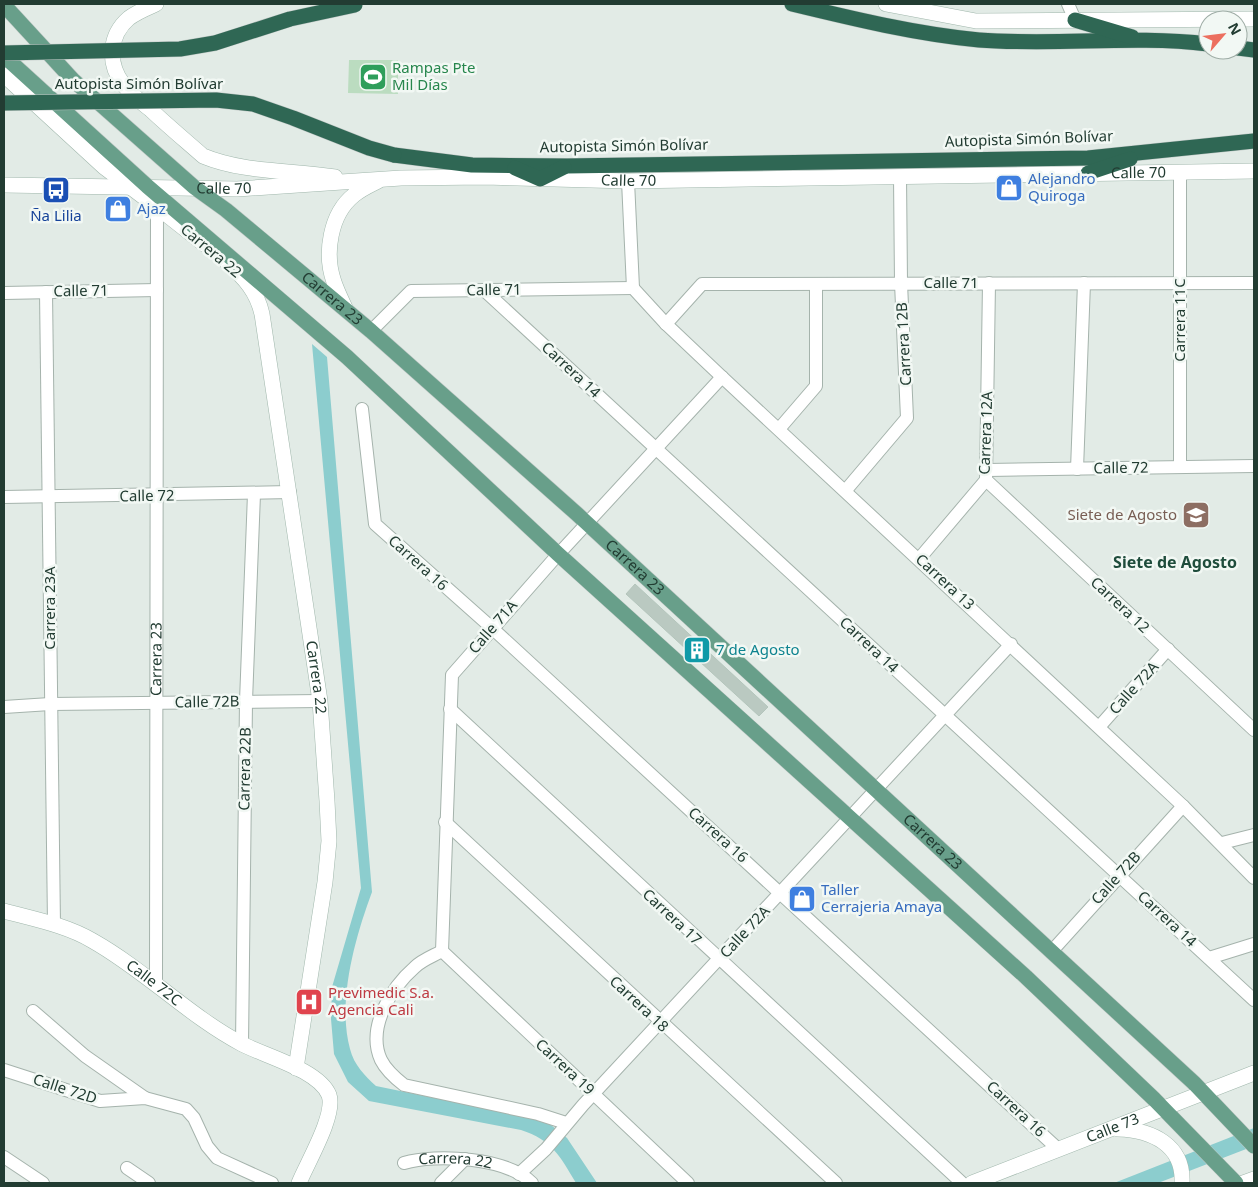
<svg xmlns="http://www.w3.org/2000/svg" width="1258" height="1187" font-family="'Noto Sans',sans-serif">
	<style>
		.green { fill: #bbdcc0 }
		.water { fill: #8ccdce }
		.building { fill: #bac9c1; stroke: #b4c5bc }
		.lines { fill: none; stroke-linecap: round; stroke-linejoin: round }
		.street-casing { stroke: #a5b3ac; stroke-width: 14 }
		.secondary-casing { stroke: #a0b7ac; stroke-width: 16 }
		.primary-casing { stroke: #c1c8c6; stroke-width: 16 }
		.highway-casing { stroke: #c1c8c6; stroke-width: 16 }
		.street { stroke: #fff; stroke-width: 12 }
		.secondary { stroke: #fff; stroke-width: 15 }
		.primary { stroke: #689f8a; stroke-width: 15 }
		.highway { stroke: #2f6754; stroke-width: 15 }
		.highway-bridge-casing { stroke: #c1c8c6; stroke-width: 16; stroke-linecap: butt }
		.highway-bridge { stroke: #2f6754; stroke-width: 15 }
		.labels { text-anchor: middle; stroke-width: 5; stroke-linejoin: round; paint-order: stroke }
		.leisure-label { font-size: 15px; fill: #27864d; stroke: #f2f8f4; text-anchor: start }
		.street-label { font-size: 15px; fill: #223c32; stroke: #f2f8f4 }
		.shop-label { font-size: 15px; fill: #366cbe; stroke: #f2f8f4; text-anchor: start }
		.transit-label { font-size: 15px; fill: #164399; stroke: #f2f8f4 }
		.education-label { font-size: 15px; fill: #785e54; stroke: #f2f8f4; text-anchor: end }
		.culture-label { font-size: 15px; fill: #0d838f; stroke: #f2f8f4; text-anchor: start }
		.health-label { font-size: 15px; fill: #be3a42; stroke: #f2f8f4; text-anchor: start }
		.neighbourhood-label { font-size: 16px; font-weight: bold; fill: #1f4d3c; stroke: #f2f8f4 }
	</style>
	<rect width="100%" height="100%" fill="#e2ebe6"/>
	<!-- green -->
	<path class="green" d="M 349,60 L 398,60 L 398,94 L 348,93 Z"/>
	<!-- water -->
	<g class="water">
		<path d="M 312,344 L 327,357 L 372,892 C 355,938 337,1001 350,1049 C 354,1065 365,1076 376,1086 L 546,1121 L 567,1138 L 597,1183 L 576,1183 C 560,1156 552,1140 521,1130 L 369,1101 L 348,1082 L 334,1054 L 331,1019 L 332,987 L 361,888 Z"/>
		<path d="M 1254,1128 L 1254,1146 L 1158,1183 L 1114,1183 Z"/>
	</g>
	<!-- building -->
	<path class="building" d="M 635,584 L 768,707 L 759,716 L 626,594 Z"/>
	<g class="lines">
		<!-- street casing -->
		<g class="street-casing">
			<g id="street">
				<path d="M 1068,4 L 1075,20"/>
				<path d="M 1180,172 L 1180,467"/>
				<path d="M 628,181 L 633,288"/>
				<path d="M 633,288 L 666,324 L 722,377 L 1183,806 L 1254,878"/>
				<path d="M 484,290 L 1254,1000"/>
				<path d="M 46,292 L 54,925"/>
				<path d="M 4,293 L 157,290"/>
				<path d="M 666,324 L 702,284 L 1254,283"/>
				<path d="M 371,331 L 411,291 L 633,288"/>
				<path d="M 362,409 L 375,524 L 492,628 L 1058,1149"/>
				<path d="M 779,429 L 816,386 L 816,284"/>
				<path d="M 1077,469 L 1084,283"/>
				<path d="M 988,470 L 1254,466"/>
				<path d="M 986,480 L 1254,730"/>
				<path d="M 846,490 L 907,418 L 901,283 L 900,176"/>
				<path d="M 4,497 L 290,492"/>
				<path d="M 919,559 L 986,480 L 989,283"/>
				<path d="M 4,707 L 50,704 L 320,701"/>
				<path d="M 450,709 L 962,1183"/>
				<path d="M 1099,727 L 1168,649"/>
				<path d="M 445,822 L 836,1183"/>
				<path d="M 1222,843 L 1254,835"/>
				<path d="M 442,951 L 452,675 L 554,559 L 722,377"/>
				<path d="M 442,951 L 688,1183"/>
				<path d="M 442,951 C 433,956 422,960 415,967 C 392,987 366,1027 381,1060 C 386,1070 395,1078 404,1085 L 538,1114 L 566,1123"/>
				<path d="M 1051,952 L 1183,806"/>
				<path d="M 1209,958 L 1254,944"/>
				<path id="s1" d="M 156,984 L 157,207"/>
				<path d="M 33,1011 L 85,1056 L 145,1098"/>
				<path d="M 242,1044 L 246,701 L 254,494"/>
				<path d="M 4,1070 L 100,1101 L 145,1098 L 186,1109 L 194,1118 L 207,1146 L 217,1158 L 272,1183"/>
				<path d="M 4,1157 L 43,1183"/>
				<path id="s2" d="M 404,1163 C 436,1153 508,1158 532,1183"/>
				<path d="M 127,1168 L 149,1183"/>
				<path d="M 519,1174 L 546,1149 L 583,1105 L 1011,644"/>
				<path d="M 441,1183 L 465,1159"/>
			</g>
		</g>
		<!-- secondary casing -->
		<g class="secondary-casing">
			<g id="secondary">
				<path d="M 156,4 C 147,8 137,12 129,18 C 109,35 107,63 123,84 C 130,94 141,102 151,110 C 168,126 186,141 203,156 C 244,173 291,170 335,177"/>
				<path d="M 886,4 L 976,21 L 1254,19"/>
				<path d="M 4,75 L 104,167 L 157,207"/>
				<path id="s3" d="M 4,185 L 237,189 L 401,178 L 485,177 L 628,181 L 1254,171"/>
				<path d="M 158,195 L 157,207 L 204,244"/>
				<path id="s4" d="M 228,264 C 245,278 257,292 262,314 L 320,701 L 327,801 L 329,841 L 325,882 L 296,1068"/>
				<path d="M 346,310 C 342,301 337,291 334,282 C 324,254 330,214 354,195 C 361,189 370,185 378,181"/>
				<path id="s5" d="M 4,911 C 33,919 66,925 93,941 C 146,971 189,1016 242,1044 C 265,1056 319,1070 329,1095 C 336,1115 307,1163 299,1183"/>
				<path d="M 1118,1129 C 1152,1130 1184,1145 1182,1183"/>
				<path id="s6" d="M 972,1183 L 1254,1073"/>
				<path d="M 1243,1183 L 1254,1179"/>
			</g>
		</g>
		<!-- primary casing -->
		<g class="primary-casing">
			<g id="primary">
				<path id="s7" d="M 4,5 L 73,80 L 194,187 L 226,210 L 371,331 L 577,514 L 1194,1083 L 1254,1146"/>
				<path d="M 4,56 L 147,186 L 347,357 L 558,554 L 1026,977 L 1154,1099 L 1236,1183"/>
			</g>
		</g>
		<!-- highway casing -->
		<g class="highway-casing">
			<g id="highway">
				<path d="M 792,4 C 854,19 916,34 979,40 C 1055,46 1132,35 1208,44"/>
				<path d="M 1075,20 L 1132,37"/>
				<path d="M 1238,48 L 1254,50"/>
				<path d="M 394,155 L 472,165 L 567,166 L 1088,158 L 1254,141"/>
				<path d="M 515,168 L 540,179 L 564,167"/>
				<path d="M 1088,173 L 1130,159"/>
			</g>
		</g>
		<!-- street -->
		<use href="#street" class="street"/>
		<!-- secondary -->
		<use href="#secondary" class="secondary"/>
		<!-- primary -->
		<use href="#primary" class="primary"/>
		<!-- highway -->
		<use href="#highway" class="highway"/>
		<!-- highway-bridge casing -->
		<g class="highway-bridge-casing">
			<g id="highway-bridge">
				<path d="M 4,53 L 180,49 L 215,43 L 290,19 L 355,5"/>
				<path d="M 4,103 L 216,100 L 253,104 L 293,118 L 369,148 L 394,155"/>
			</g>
		</g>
		<!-- highway-bridge -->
		<use href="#highway-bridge" class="highway-bridge"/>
	</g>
	<!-- icons -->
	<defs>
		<g id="stadium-square" transform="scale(1.4375)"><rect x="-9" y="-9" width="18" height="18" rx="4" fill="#2e9e5b" stroke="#f2f8f4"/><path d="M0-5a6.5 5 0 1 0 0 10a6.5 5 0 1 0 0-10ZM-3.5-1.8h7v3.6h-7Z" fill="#fff"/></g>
		<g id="shop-square" transform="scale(1.4375)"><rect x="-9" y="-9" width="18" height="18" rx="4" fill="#3f7fe0" stroke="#f2f8f4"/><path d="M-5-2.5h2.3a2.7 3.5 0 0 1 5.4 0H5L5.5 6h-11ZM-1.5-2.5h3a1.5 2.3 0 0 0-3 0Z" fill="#fff"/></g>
		<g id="bus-square" transform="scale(1.4375)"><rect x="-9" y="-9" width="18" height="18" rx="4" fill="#1a4fb4" stroke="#f2f8f4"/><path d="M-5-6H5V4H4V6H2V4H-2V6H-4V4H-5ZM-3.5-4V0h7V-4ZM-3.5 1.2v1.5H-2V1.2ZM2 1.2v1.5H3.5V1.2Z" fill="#fff"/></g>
		<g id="school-square" transform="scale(1.4375)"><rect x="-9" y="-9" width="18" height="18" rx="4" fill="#8d6e63" stroke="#f2f8f4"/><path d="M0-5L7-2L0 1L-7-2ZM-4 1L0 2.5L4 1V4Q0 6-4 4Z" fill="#fff"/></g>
		<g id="building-square" transform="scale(1.4375)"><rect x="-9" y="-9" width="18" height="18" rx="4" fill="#0f9aa8" stroke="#f2f8f4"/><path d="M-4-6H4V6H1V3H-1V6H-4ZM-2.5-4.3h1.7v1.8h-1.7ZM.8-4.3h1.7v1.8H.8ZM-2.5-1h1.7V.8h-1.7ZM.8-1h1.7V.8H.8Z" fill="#fff"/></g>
		<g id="hospital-square" transform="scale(1.4375)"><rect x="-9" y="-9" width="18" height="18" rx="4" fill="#e0444e" stroke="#f2f8f4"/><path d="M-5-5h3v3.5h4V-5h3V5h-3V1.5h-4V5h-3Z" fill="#fff"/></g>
	</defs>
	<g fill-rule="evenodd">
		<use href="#stadium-square" x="373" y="77"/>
		<use href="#shop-square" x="1009" y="188"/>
		<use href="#bus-square" x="56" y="190"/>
		<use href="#shop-square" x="118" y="209"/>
		<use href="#school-square" x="1196" y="515"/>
		<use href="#building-square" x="697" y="650"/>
		<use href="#shop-square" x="802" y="899"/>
		<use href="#hospital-square" x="309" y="1002"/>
	</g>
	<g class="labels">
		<!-- leisure labels -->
		<g class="leisure-label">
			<text x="392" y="73">Rampas Pte<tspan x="392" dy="17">Mil Días</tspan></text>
		</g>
		<!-- street labels -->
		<g class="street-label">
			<text x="139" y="89">Autopista Simón Bolívar</text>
			<text transform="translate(1029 139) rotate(-2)" y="5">Autopista Simón Bolívar</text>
			<text transform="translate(624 146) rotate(-1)" y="5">Autopista Simón Bolívar</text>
			<text dy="5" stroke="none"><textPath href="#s3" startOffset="1135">Calle 70</textPath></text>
			<text dy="5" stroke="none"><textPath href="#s3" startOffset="625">Calle 70</textPath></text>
			<text dy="5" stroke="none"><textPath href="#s3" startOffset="220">Calle 70</textPath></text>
			<text transform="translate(211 251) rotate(40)" y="5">Carrera 22</text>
			<text x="951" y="288">Calle 71</text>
			<text transform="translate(494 290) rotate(-1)" y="5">Calle 71</text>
			<text transform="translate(81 291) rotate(-1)" y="5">Calle 71</text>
			<text dy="5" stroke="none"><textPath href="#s7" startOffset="441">Carrera 23</textPath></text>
			<text transform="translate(1180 320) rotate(-90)" y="5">Carrera 11C</text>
			<text transform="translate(904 344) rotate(-93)" y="5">Carrera 12B</text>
			<text transform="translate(571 370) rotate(43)" y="5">Carrera 14</text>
			<text transform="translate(986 433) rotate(-88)" y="5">Carrera 12A</text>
			<text transform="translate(1121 468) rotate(-1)" y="5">Calle 72</text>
			<text transform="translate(147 496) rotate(-1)" y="5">Calle 72</text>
			<text transform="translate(418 563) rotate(42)" y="5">Carrera 16</text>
			<text dy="5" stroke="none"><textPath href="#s7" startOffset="846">Carrera 23</textPath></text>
			<text transform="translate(945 582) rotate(43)" y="5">Carrera 13</text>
			<text transform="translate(1120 605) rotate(43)" y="5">Carrera 12</text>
			<text transform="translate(50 608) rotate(-90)" y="5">Carrera 23A</text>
			<text transform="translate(493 627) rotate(-49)" y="5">Calle 71A</text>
			<text transform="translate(869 645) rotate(43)" y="5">Carrera 14</text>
			<text dy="5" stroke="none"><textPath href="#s1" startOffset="325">Carrera 23</textPath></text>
			<text dy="5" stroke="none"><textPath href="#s4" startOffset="429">Carrera 22</textPath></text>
			<text transform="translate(1134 688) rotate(-48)" y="5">Calle 72A</text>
			<text transform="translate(207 702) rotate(-1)" y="5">Calle 72B</text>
			<text transform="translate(245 769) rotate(-89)" y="5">Carrera 22B</text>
			<text transform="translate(718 835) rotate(42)" y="5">Carrera 16</text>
			<text dy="5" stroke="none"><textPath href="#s7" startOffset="1251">Carrera 23</textPath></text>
			<text transform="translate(1116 878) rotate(-48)" y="5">Calle 72B</text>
			<text transform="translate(672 917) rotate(43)" y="5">Carrera 17</text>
			<text transform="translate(1167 919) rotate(43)" y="5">Carrera 14</text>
			<text transform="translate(745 932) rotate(-47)" y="5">Calle 72A</text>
			<text dy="5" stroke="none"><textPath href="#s5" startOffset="168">Calle 72C</textPath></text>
			<text transform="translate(639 1004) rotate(43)" y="5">Carrera 18</text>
			<text transform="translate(565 1067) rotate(43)" y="5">Carrera 19</text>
			<text transform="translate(65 1089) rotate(18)" y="5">Calle 72D</text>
			<text transform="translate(1016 1109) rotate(43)" y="5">Carrera 16</text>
			<text dy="5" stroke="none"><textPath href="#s6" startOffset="151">Calle 73</textPath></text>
			<text dy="5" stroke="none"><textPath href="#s2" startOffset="52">Carrera 22</textPath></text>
		</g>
		<!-- shop labels -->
		<g class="shop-label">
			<text x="1028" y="184">Alejandro<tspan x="1028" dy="17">Quiroga</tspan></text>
			<text x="137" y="214">Ajaz</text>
			<text x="821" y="895">Taller<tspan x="821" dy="17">Cerrajeria Amaya</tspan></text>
		</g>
		<!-- transit labels -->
		<g class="transit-label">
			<text x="56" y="221">Ña Lilia</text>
		</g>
		<!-- education labels -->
		<g class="education-label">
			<text x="1177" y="520">Siete de Agosto</text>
		</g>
		<!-- culture labels -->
		<g class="culture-label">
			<text x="716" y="655">7 de Agosto</text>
		</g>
		<!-- health labels -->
		<g class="health-label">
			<text x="328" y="998">Previmedic S.a.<tspan x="328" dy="17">Agencia Cali</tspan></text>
		</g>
		<!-- neighbourhood labels -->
		<g class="neighbourhood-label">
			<text x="1175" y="568">Siete de Agosto</text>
		</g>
	</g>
	<!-- border -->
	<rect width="1258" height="1187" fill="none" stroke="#223c32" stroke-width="10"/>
	<!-- north arrow -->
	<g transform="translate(1223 35) rotate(62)"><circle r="24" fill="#f2f8f4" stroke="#9fada6"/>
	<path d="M0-4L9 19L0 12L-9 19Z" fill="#ec6f5f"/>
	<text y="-8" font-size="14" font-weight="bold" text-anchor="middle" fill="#223c32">N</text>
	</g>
</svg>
